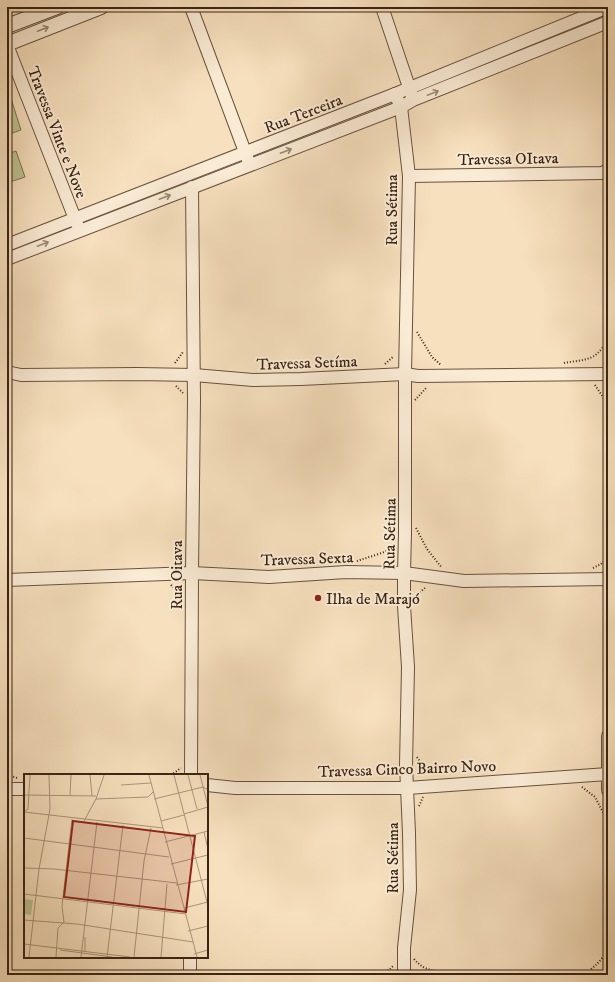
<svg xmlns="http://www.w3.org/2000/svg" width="615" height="982" font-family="'IM FELL DW Pica',serif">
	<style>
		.green { fill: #bec291; stroke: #7c7252 }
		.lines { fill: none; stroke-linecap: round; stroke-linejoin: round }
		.minor-casing { stroke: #68523e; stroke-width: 14 }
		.tertiary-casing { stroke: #68523e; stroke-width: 16 }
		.path { stroke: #392314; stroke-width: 2; stroke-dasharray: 1 2; stroke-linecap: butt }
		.minor { stroke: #faebd5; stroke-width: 12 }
		.tertiary { stroke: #faebd5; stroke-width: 14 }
		.oneway { stroke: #9a8774 }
		.poi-dot { fill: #8f2418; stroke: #faebd5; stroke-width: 1.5 }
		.labels { text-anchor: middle; stroke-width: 4; stroke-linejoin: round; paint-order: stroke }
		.street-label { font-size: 16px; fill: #392314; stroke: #faebd5 }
		.poi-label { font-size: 16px; fill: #392314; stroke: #faebd5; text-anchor: start }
		.inset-road { fill: none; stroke: #ab947a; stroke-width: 1 }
		.view { fill: #8f2418; fill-opacity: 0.15; stroke: #8f2418; stroke-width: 2 }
		.inset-edge { fill: none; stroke: #392314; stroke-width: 2 }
	</style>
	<rect width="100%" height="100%" fill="#f7e0be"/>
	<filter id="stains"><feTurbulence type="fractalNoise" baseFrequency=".005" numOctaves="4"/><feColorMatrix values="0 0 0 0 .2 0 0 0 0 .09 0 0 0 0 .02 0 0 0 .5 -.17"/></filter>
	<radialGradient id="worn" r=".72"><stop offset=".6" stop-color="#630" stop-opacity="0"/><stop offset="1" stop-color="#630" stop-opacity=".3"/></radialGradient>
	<!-- green -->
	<g class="green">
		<path d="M 7,86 L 21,130 L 7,135 Z"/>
		<path d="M 16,151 L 25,177 L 7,183 L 7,154 Z"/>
	</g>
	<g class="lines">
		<!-- minor casing -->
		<g class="minor-casing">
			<g id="minor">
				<path d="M 191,7 L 248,160"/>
				<path d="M 382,7 L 412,96"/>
				<path d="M 7,45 L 77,224"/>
				<path d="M 395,94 L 401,107 L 409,176 L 405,374 L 405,534 L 404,573 L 404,606 L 408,667 L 406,765 L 409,833 L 410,890 L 404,948 L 404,975"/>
				<path d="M 409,176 L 602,173 L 608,170"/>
				<path d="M 7,245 L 395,94 L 608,7"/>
				<path d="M 7,259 L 401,107 L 413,100 L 608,22"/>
				<path d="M 7,372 L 21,375 L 137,374 L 194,375 L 253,380 L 301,379 L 405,374 L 418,376 L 608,374"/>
				<path d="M 7,580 L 192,573 L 269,577 L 346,572 L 404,573 L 464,581 L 608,579"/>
				<path d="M 608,736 L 608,790"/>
				<path d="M 191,775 L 192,573 L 194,400 L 192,187"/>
				<path d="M 207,785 L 235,788 L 407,788 L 608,774"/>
				<path d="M 7,789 L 25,789"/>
				<path d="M 190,975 L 190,957"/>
			</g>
		</g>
		<!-- tertiary casing -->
		<g class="tertiary-casing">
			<g id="tertiary">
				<path d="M 7,26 L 57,7"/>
				<path d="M 7,44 L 101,7"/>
			</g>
		</g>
		<!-- path -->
		<g class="path">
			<path d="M 417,332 L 432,357 L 441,365"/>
			<path d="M 175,363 L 183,352"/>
			<path d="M 564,363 C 574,361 585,361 594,356 C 599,353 604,346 608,341"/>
			<path d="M 385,364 L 394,356"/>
			<path d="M 595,385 L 607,403 L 607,411"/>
			<path d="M 176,386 L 183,393"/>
			<path d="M 415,400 L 427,387"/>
			<path d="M 416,528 L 427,549 L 442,568"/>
			<path d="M 357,561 C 365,558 389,552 393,547"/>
			<path d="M 593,568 L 601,564 L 608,557"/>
			<path d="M 171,585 L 181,595"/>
			<path d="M 415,600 L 418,594 L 426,587"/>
			<path d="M 417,757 L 425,769 L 436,775"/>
			<path d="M 7,771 L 9,775 L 17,778"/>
			<path d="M 171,775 L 181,768"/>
			<path d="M 582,787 L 595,797 L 608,822"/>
			<path d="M 419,806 L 423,797"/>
			<path d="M 414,959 C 427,974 435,968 451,975"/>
			<path d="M 370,975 L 389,970 L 394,965"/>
			<path d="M 584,975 C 594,967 603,960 608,948"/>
		</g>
		<!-- minor -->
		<use href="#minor" class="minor"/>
		<!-- tertiary -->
		<use href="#tertiary" class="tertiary"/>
	</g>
	<!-- one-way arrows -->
	<defs><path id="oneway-shaft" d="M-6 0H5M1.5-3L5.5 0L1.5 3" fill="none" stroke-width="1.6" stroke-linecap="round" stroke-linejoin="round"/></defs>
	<g class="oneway">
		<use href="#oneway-shaft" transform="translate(43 29) rotate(-21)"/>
		<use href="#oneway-shaft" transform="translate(433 93) rotate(-22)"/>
		<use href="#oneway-shaft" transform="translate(286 151) rotate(-21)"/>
		<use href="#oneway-shaft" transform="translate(165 197) rotate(-21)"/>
		<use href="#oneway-shaft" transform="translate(43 244) rotate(-21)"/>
	</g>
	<!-- markers -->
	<circle class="poi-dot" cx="318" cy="598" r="4"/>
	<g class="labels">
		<!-- street labels -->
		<g class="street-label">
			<text transform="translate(303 113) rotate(-21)" y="6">Rua Terceira</text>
			<text transform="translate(58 132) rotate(69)" y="6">Travessa Vinte e Nove</text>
			<text transform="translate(508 158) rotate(-1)" y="6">Travessa OItava</text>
			<text transform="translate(391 210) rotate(-90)" y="6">Rua Sétima</text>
			<text transform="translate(307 362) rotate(-2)" y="6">Travessa Setíma</text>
			<text transform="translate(389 534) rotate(-89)" y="6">Rua Sétima</text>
			<text transform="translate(307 558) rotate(-2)" y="6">Travessa Sexta</text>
			<text transform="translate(176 575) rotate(-90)" y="6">Rua Oitava</text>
			<text transform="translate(407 768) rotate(-2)" y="6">Travessa Cinco Bairro Novo</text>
			<text transform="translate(392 858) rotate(-90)" y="6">Rua Sétima</text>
		</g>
		<!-- poi labels -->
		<g class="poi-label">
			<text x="326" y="604">Ilha de Marajó</text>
		</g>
	</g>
	<!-- overview -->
	<g transform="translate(24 774)">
		<rect width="184" height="184" fill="#f7e0be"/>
		<path d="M 0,125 L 9,126 L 7,141 L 0,140 Z" fill="#bec291"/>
		<path class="inset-road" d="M 66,1 L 68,22M 125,1 L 173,183M 150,1 L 184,132M 164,1 L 173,35M 176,1 L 184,32M 97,11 L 127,9M 0,21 L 72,22M 46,22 L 47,1M 72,25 L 124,23 L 130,17M 130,25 L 179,13 L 184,16M 0,38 L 139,54M 0,38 L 4,35 L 6,1M 160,40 L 184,33M 60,47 L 72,25 L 80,1M 137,47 L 160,41M 180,58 L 184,75M 0,64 L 145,83M 141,68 L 184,57M 147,90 L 184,81M 0,94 L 30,95 L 153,109M 152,111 L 184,105M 0,120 L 162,140M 70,126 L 110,132M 131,134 L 152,137M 160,134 L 184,128M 0,146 L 53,150 L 169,168M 164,157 L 184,152M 61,163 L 61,177M 0,170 L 106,183M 36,176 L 88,183M 170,180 L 184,176M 5,183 L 15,95 L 26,35 L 25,1M 32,183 L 34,154 L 40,148 L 38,132 L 48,45M 57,183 L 73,48M 83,183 L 99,51M 110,183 L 120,87 L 127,54M 137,183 L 143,110"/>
		<path class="view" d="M 49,47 L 171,62 L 162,138 L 40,123 Z"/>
		<rect width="184" height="184" class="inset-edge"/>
	</g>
	<!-- margin -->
	<rect width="615" height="982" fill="none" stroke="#f7e0be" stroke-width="24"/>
	<rect x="8" y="8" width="599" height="966" fill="none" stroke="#392314" stroke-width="2"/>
	<rect x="12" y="12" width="591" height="958" fill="none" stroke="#392314"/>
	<rect width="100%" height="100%" filter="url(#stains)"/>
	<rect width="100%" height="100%" fill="url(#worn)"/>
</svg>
